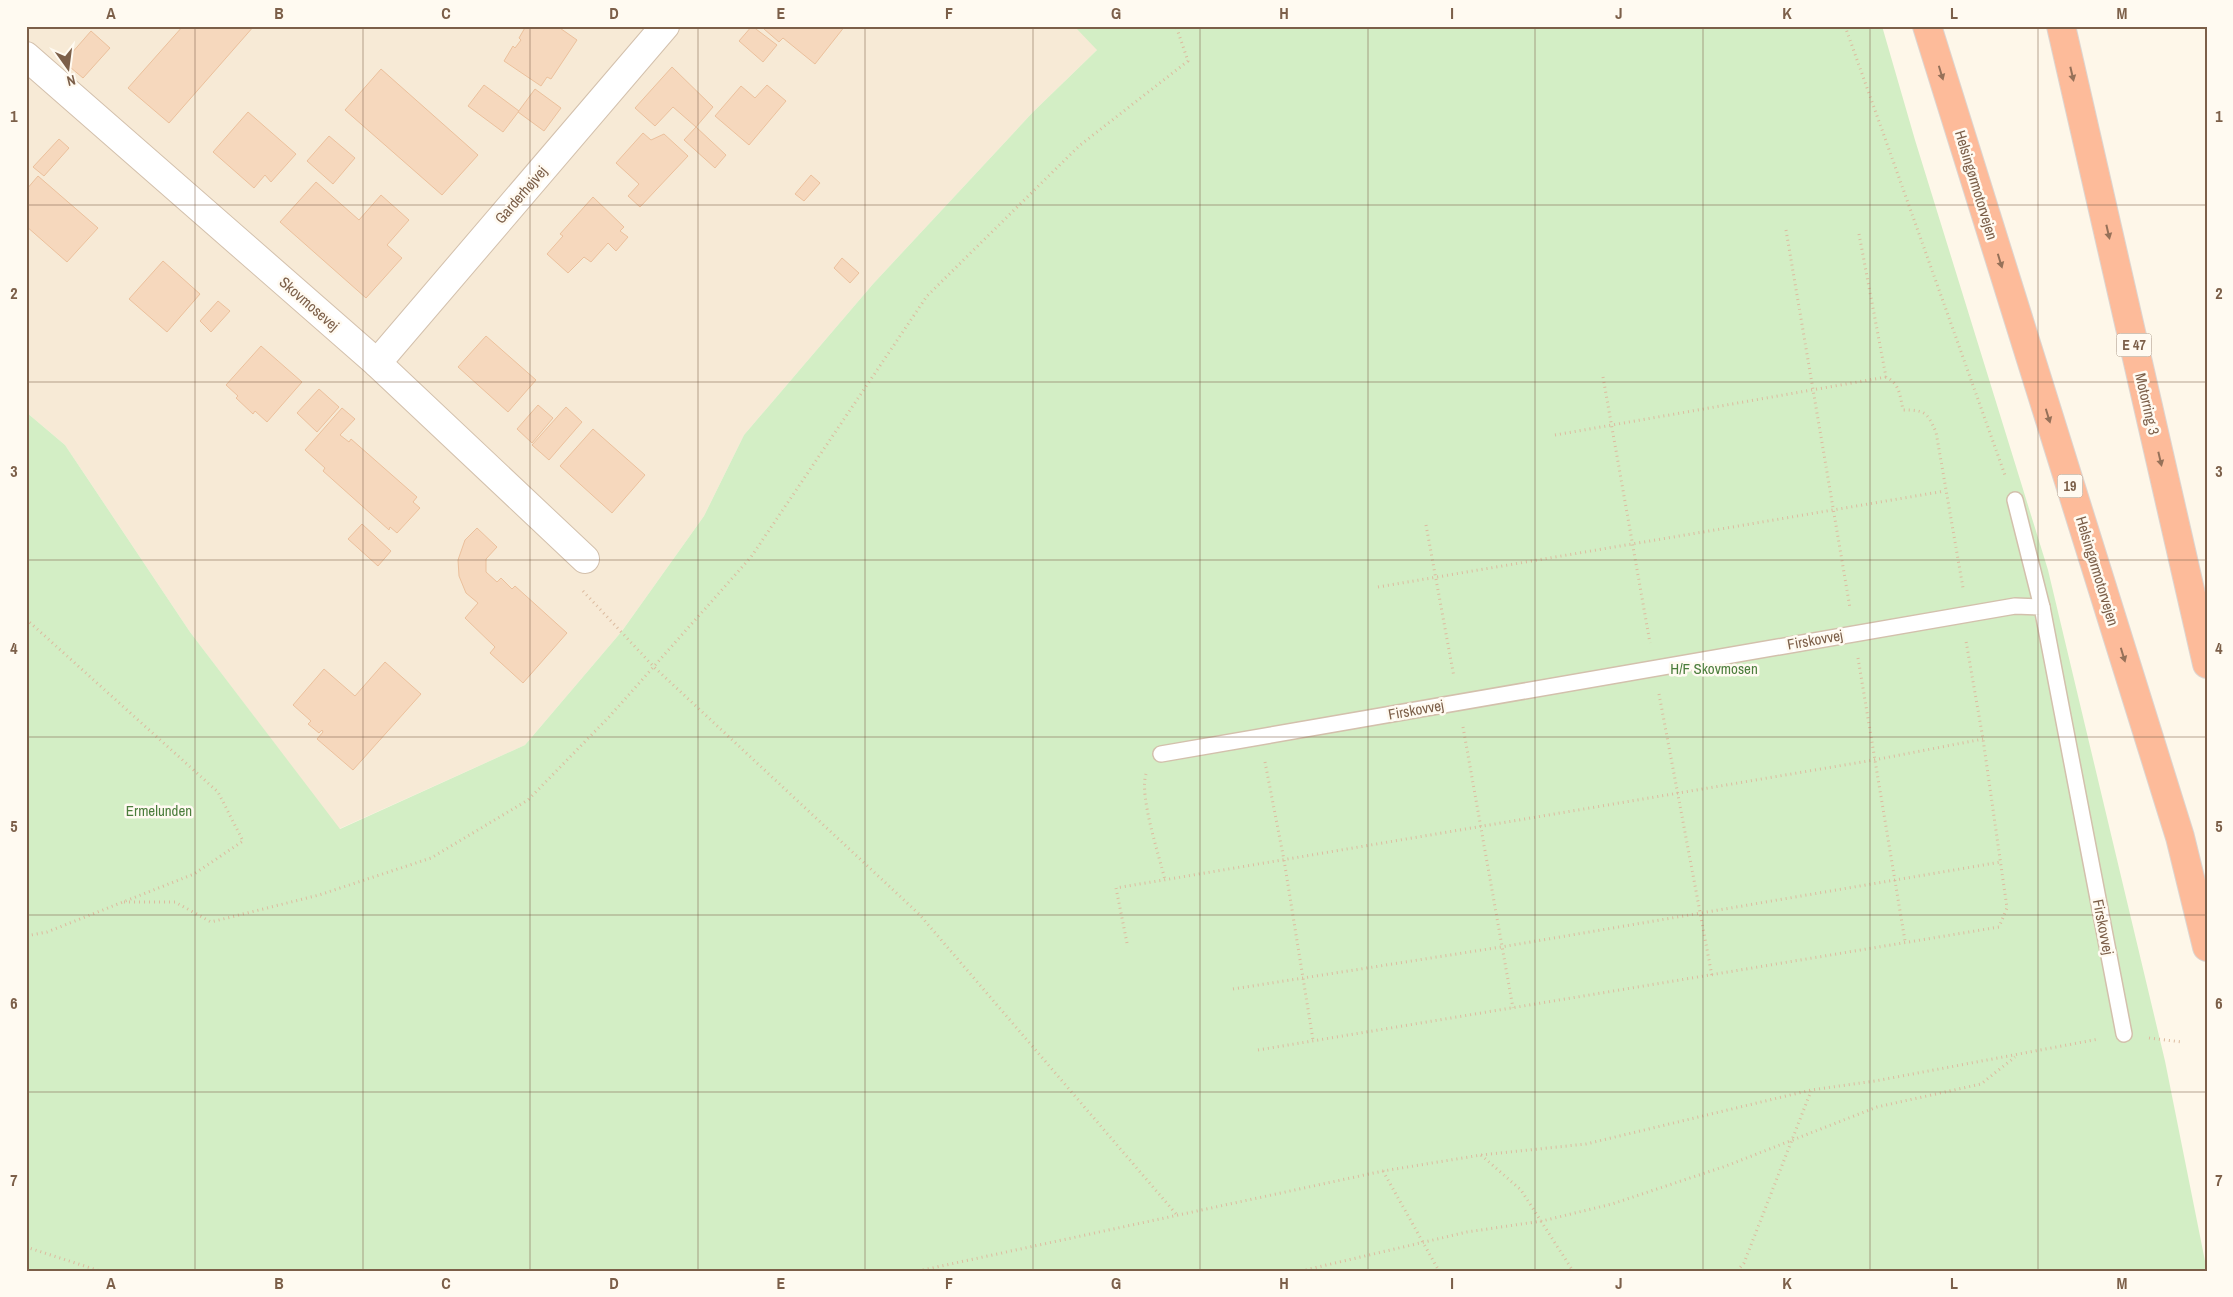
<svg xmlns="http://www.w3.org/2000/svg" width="2233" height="1297" font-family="'Archivo Narrow',sans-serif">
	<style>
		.residential { fill: #f7ead6 }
		.green { fill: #d3eec5 }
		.building { fill: #f6d8bd; stroke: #ebc09c }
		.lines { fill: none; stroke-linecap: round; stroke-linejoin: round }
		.service-casing { stroke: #d3c0ac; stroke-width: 18 }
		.minor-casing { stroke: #d3c0ac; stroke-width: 30 }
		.motorway-casing { stroke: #ddd5d0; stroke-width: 30 }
		.path { stroke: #dcbb9f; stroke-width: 3; stroke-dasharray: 1 4; stroke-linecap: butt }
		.service { stroke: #fff; stroke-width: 15 }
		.minor { stroke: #fff; stroke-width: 28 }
		.motorway { stroke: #fdbb9a; stroke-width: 28 }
		.oneway { fill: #967159 }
		.grid { fill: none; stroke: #7c5f49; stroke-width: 1; stroke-opacity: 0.55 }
		.labels { text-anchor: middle; stroke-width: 5; stroke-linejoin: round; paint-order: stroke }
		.shield { fill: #fffaf1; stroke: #a38e7b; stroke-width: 1 }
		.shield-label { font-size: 14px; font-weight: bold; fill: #7c5f49 }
		.street-label { font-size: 15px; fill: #7c5f49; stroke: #fffaf1 }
		.park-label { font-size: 15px; fill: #4b7d3c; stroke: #fffaf1 }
		.neatline { fill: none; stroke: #7c5f49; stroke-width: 2 }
		.grid-label { font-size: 16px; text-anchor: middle; font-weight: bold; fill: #7c5f49 }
	</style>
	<rect width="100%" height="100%" fill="#fef7e9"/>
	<!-- residential -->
	<path class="residential" d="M 26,26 L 1074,26 L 1098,49 L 1033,112 L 873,284 L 744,435 L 704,516 L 622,631 L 525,745 L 339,829 L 190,632 L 65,445 L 26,412 Z"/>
	<!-- green -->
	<path class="green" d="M 1074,26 L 1882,26 L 1915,140 L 2048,570 L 2165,1061 L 2207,1271 L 26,1271 L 26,412 L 65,445 L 190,632 L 340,829 L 525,745 L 622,631 L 704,516 L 744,435 L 873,284 L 1033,112 L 1097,50 Z"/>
	<!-- building -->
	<g class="building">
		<path d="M 183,26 L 254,26 L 169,123 L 128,88 Z"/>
		<path d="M 526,26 L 557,26 L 577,40 L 551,79 L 547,77 L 541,86 L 504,61 L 513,46 L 515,48 L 521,40 L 519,38 Z"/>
		<path d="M 752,26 L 777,45 L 763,62 L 739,41 Z"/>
		<path d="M 766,26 L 845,26 L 815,64 L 783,38 L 779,42 L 764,29 Z"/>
		<path d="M 91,31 L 110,48 L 83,78 L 64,62 Z"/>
		<path d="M 672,67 L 713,107 L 696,127 L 673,107 L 655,126 L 635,108 Z"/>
		<path d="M 381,69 L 478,155 L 442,195 L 345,110 Z"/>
		<path d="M 484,85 L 519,111 L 503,132 L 468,106 Z"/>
		<path d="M 767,85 L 786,101 L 749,145 L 715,116 L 741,86 L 755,98 Z"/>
		<path d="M 535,89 L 561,108 L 544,131 L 518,112 Z"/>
		<path d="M 248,112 L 296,154 L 271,182 L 265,175 L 254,188 L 213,152 Z"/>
		<path d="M 696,127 L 726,155 L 715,168 L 684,140 Z"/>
		<path d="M 643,133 L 651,140 L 664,134 L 688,156 L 640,207 L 628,196 L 639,184 L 616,163 Z"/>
		<path d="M 329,136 L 355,158 L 333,184 L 307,161 Z"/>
		<path d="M 59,139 L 69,148 L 44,176 L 33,167 Z"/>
		<path d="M 811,175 L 820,183 L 804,201 L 795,194 Z"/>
		<path d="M 38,176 L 98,228 L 67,262 L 26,226 L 26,190 Z"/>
		<path d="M 316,182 L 359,220 L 381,195 L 409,220 L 387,245 L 402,258 L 366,298 L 280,222 Z"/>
		<path d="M 593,197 L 624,227 L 620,231 L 628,237 L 616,251 L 608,243 L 591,262 L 584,257 L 568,273 L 547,254 L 563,236 L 560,234 Z"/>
		<path d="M 842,258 L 859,273 L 850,283 L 834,268 Z"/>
		<path d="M 163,261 L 200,294 L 167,332 L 129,299 Z"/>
		<path d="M 218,301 L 230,311 L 211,332 L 200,321 Z"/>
		<path d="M 486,336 L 536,380 L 508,412 L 458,367 Z"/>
		<path d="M 261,346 L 302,382 L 267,422 L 255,411 L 253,414 L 236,398 L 238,396 L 226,385 Z"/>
		<path d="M 319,389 L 339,407 L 317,432 L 297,413 Z"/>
		<path d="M 538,405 L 553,418 L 532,443 L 517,429 Z"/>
		<path d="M 566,407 L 582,422 L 549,460 L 532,445 Z"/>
		<path d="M 342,408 L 355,419 L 340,435 L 349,442 L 351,439 L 417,497 L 413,502 L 420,508 L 397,533 L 390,527 L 389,530 L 323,471 L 325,468 L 305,450 Z"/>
		<path d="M 593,429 L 645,475 L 612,513 L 560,466 Z"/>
		<path d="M 362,524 L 391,551 L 378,566 L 348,539 Z"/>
		<path d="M 477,528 L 497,547 L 486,559 L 486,572 L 497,582 L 501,578 L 512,589 L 515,586 L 567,633 L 523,683 L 490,653 L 495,647 L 465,618 L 478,603 L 466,593 L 459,576 L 458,560 L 465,540 Z"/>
		<path d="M 385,662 L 421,694 L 353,770 L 317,739 L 323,732 L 322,730 L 319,733 L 308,724 L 311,721 L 293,705 L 324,669 L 355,696 Z"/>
	</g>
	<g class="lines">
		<!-- service casing -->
		<g class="service-casing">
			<g id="service">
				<path d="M 2015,500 L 2042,607"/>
				<path d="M 1161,754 L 2015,606 L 2042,607 L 2124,1034"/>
			</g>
		</g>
		<!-- minor casing -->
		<g class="minor-casing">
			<g id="minor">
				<path d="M 26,56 L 377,363 L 585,559"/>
				<path d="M 377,363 L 665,26"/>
			</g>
		</g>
		<!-- motorway casing -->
		<g class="motorway-casing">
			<g id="motorway">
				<path d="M 1927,26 L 2180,837 L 2207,947"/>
				<path d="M 2061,26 L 2207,664"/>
			</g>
		</g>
		<!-- path -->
		<g class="path">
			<path d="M 1845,26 L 2006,478"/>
			<path d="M 1786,230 L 1850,608"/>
			<path d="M 1859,234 L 1886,377 C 1900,384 1900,396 1903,410 C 1925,410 1927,412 1936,432 L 1963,588"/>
			<path d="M 1603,377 L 1650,643"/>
			<path d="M 1555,435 L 1886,377"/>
			<path d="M 1426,525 L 1454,677"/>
			<path d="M 1378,587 L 1945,491"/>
			<path d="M 583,591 L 654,667 L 919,914 L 1177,1215"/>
			<path d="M 26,619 L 218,792 L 243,841 L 194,874 L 47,932 L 26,936"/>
			<path d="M 1858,658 L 1905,941"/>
			<path d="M 1659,694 L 1712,976"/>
			<path d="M 1463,727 L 1513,1008"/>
			<path d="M 1265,762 L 1284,860 L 1313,1040"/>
			<path d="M 1146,774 C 1139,796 1159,855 1165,880"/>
			<path d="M 124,902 L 175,902 L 211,922 L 319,895 L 431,858 L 528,800 L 609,717 L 751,557 L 927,296 L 1079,146 L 1188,61 L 1176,26"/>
			<path d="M 1127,943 L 1116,888 L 1874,760 L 1983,739"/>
			<path d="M 1233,989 L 1501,947 L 2001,862"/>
			<path d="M 2149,1038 L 2182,1042"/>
			<path d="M 1258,1050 L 1999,927 L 2007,908 L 1983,739 L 1966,641"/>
			<path d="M 1481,1155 L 1521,1190 L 1573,1271"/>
			<path d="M 1383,1171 L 1439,1271"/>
			<path d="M 26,1247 L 100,1271"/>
			<path d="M 918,1271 L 1383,1171 L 1481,1155 L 1586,1144 L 1811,1090 L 1875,1081 L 2099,1039"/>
			<path d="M 1301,1271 L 1467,1232 L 1542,1221 L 1612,1204 L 1726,1166 L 1877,1107 L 1981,1084 L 2015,1057"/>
			<path d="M 1737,1271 L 1744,1263 L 1811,1091"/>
		</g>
		<!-- service -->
		<use href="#service" class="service"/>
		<!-- minor -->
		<use href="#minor" class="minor"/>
		<!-- motorway -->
		<use href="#motorway" class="motorway"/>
	</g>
	<!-- one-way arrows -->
	<defs><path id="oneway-solid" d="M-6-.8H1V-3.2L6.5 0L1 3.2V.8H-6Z" transform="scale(1.25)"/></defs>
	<g class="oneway">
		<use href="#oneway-solid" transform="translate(1941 73) rotate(73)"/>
		<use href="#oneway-solid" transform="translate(2072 74) rotate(77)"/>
		<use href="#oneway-solid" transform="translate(2108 232) rotate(77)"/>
		<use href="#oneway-solid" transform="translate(2000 261) rotate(73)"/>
		<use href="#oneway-solid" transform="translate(2048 416) rotate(73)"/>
		<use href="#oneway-solid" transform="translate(2160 459) rotate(77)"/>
		<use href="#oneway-solid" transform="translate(2123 655) rotate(73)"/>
	</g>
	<!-- grid -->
	<path class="grid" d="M 195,26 L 195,1271M 363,26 L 363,1271M 530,26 L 530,1271M 698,26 L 698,1271M 865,26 L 865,1271M 1033,26 L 1033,1271M 1200,26 L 1200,1271M 1368,26 L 1368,1271M 1535,26 L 1535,1271M 1703,26 L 1703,1271M 1870,26 L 1870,1271M 2038,26 L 2038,1271M 26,205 L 2207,205M 26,382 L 2207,382M 26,560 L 2207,560M 26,737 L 2207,737M 26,915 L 2207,915M 26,1092 L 2207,1092"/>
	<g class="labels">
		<!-- shield labels -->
		<g class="shield">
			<rect x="2116.5" y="333.5" width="35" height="23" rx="4"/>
			<rect x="2057.5" y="474.5" width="25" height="23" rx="4"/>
		</g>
		<g class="shield-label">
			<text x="2134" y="350">E 47</text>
			<text x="2070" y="491">19</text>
		</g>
		<!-- street labels -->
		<g class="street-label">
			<text transform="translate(1976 185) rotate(73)" y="5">Helsingørmotorvejen</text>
			<text transform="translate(521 195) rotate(-49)" y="5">Garderhøjvej</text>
			<text transform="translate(309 304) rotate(41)" y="5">Skovmosevej</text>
			<text transform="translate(2147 404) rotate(77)" y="5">Motorring 3</text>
			<text transform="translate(2097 571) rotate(73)" y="5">Helsingørmotorvejen</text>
			<text transform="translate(1815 640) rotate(-10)" y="5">Firskovvej</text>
			<text transform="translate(1416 710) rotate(-10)" y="5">Firskovvej</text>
			<text transform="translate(2103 927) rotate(79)" y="5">Firskovvej</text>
		</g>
		<!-- park labels -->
		<g class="park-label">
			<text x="1714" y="674">H/F Skovmosen</text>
			<text x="159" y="816">Ermelunden</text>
		</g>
	</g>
	<!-- border -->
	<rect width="2233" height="1297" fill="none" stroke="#fffaf1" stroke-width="55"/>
	<!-- north arrow -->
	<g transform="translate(68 68) rotate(166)" stroke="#fffaf1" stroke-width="4" paint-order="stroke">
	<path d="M0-4L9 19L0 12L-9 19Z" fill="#7c5f49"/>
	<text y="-8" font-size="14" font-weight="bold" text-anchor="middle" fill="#7c5f49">N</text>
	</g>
	<rect x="28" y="28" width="2178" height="1242" class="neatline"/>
	<g class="grid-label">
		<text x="111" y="19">A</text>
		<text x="279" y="19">B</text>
		<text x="446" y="19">C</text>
		<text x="614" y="19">D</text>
		<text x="781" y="19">E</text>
		<text x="949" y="19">F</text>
		<text x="1116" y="19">G</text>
		<text x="1284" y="19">H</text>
		<text x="1452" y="19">I</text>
		<text x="1619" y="19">J</text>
		<text x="1787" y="19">K</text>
		<text x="1954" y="19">L</text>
		<text x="2122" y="19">M</text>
		<text x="14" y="122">1</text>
		<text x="2219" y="122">1</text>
		<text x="14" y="299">2</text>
		<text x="2219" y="299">2</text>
		<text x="14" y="477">3</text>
		<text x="2219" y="477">3</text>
		<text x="14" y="654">4</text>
		<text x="2219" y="654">4</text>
		<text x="14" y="832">5</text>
		<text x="2219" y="832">5</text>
		<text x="14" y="1009">6</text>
		<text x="2219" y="1009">6</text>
		<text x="14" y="1186">7</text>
		<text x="2219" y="1186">7</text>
		<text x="111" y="1289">A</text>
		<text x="279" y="1289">B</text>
		<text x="446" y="1289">C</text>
		<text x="614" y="1289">D</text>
		<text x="781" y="1289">E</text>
		<text x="949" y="1289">F</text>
		<text x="1116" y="1289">G</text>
		<text x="1284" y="1289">H</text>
		<text x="1452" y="1289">I</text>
		<text x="1619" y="1289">J</text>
		<text x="1787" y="1289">K</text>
		<text x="1954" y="1289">L</text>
		<text x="2122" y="1289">M</text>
	</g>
</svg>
